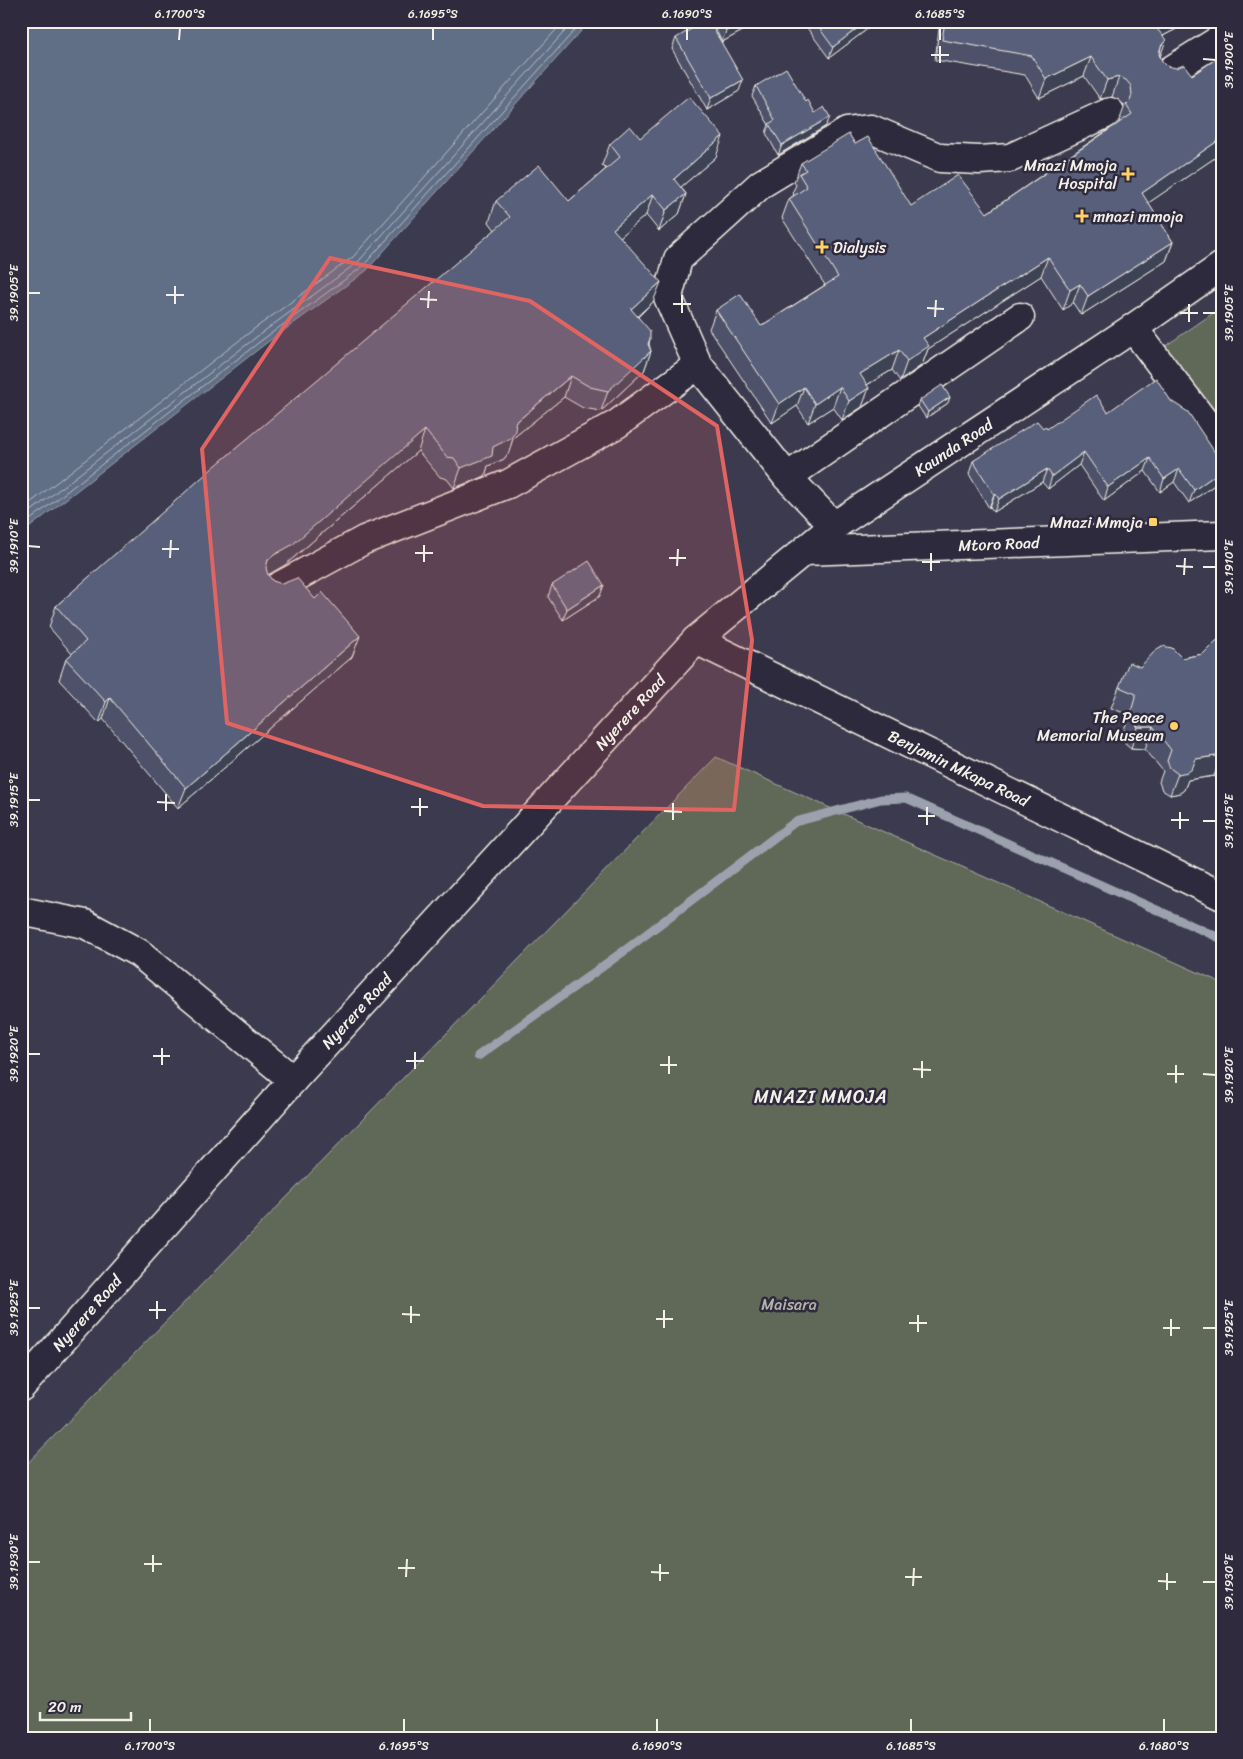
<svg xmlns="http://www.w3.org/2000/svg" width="1243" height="1759" font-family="Sriracha,sans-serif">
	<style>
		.green { fill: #616759; stroke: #aaaca0 }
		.water { fill: #616e86; stroke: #9ca2ad }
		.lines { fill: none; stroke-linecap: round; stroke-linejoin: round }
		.shore { stroke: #b9bdc1; stroke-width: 1 }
		.stream { stroke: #9ca2ad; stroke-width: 9 }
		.minor-casing { stroke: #f4f1e8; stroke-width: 31 }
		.major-casing { stroke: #f4f1e8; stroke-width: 31 }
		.minor { stroke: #2f2a3d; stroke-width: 28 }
		.major { stroke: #2f2a3d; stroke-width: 28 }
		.wall { fill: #4d5169; stroke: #f4f1e8 }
		.shaded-wall { fill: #3e4255; stroke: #f4f1e8 }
		.building { fill: #595e7a; stroke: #f4f1e8 }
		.marked { fill: #df6462; fill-opacity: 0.2; stroke: #df6462; stroke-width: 4; stroke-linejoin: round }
		.ticks { fill: none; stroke: #f4f1e8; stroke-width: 2 }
		.poi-dot { fill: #ffd166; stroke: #2f2a3d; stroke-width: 2 }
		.labels { text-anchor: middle; stroke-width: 5; stroke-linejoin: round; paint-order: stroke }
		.poi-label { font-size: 16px; fill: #f4f1e8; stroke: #2f2a3d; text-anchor: end }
		.street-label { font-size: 16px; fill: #f4f1e8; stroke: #2f2a3d }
		.park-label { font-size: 16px; fill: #b2b3a8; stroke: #2f2a3d }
		.neighbourhood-label { font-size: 18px; letter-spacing: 1px; fill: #f4f1e8; stroke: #2f2a3d }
		.neatline { fill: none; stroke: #f4f1e8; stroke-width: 2 }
		.ticks-label { font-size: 12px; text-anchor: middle; fill: #f4f1e8 }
	</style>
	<rect width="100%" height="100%" fill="#3c3a4f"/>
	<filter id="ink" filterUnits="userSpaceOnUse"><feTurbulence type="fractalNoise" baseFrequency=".02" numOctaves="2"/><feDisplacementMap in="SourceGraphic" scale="10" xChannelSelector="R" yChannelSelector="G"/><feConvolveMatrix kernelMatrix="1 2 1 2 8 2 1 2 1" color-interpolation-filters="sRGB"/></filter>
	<g filter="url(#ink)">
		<!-- green -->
		<g class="green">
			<path d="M 1222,307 L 1222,427 L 1164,347 Z"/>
			<path d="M 716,757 L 1222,983 L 1222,1738 L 21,1738 L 21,1470 Z"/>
		</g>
		<!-- water -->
		<path class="water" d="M 21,21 L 590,21 L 366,271 L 265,344 L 21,534 Z"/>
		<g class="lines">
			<!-- shore -->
			<g class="shore">
				<path d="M 21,510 L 254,329 L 353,257 L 564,21"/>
				<path d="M 21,519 L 259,335 L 358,262 L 574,21"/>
				<path d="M 21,527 L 262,340 L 362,267 L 583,21"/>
			</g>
			<!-- stream -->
			<path class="stream" d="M 478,1056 L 624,951 L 795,822 L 881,799 L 906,798 L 1222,939"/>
			<!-- minor casing -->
			<g class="minor-casing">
				<g id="minor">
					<path d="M 1168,72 L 1222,38"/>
					<path d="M 1133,328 L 1222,445"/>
					<path d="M 787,477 L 1020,317"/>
					<path d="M 834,526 L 787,477 L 698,365 L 668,297 L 678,259 L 761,184 L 847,132 L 871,129 L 940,158 L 979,160 L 1010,158 L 1110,112"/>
					<path id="s1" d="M 805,551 L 1222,535"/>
					<path d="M 274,589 L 364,540 L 508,484 L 617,424 L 698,365"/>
					<path id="s2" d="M 696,640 L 834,526 L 1133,328 L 1222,266"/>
					<path d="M 21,911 L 85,924 L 139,953 L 293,1080"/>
				</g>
			</g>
			<!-- major casing -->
			<g class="major-casing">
				<g id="major">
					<path id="s3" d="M 21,1387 L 293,1080 L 696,640 L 1222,896"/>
				</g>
			</g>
			<!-- minor -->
			<use href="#minor" class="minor"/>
			<!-- major -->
			<use href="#major" class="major"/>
		</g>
		<!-- wall -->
		<g class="wall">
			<path d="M 711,21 L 761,21 L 722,42 Z"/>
			<path d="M 802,21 L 878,21 L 829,58 Z"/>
			<path d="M 940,21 L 1192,21 L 1163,36 L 1160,56 L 1162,61 L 1222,153 L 1148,203 L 1173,242 L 1166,261 L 1081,315 L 1073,303 L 1063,310 L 1041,276 L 928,349 L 922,365 L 900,381 L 892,370 L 867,385 L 862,407 L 842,420 L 833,407 L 808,423 L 797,406 L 772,423 L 709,329 L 716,310 L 761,326 L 825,285 L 782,218 L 789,199 L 794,195 L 792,193 L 796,185 L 794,182 L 801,163 L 855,144 L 911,206 L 987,213 L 1119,122 L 1124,108 L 1124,105 L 1119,100 L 1112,97 L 1100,99 L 1084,76 L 1039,98 L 1025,75 L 935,60 Z"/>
			<path d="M 676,38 L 739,91 L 707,110 L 672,49 Z"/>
			<path d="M 756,86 L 806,102 L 826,126 L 778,155 L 766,133 L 769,125 L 752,96 Z"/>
			<path d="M 640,138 L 716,157 L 681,187 L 686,194 L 679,214 L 659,231 L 646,215 L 620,237 L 653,302 L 638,317 L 650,339 L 649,344 L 651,351 L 644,371 L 601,411 L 583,408 L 564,397 L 513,438 L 509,452 L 504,459 L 488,466 L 485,476 L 454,488 L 447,479 L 440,477 L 418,451 L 285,565 L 267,575 L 273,581 L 352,657 L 178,808 L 103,719 L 99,723 L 59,680 L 66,659 L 72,654 L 49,627 L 56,606 L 495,230 L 489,222 L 496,201 L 569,201 L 606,169 L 602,165 L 610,144 Z"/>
			<path d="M 920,400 L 948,403 L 926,418 L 918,406 Z"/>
			<path d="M 1171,401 L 1222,463 L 1222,477 L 1220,481 L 1189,503 L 1174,482 L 1160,492 L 1145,471 L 1104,501 L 1079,465 L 1048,489 L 1042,482 L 994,512 L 990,507 L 989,508 L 969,474 L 973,461 L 1043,428 L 1047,429 L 1108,412 Z"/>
			<path d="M 552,585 L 600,596 L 563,620 L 548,597 Z"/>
			<path d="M 1222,639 L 1222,784 L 1214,776 L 1188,780 L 1184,790 L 1180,793 L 1170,795 L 1162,790 L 1159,782 L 1163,771 L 1145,749 L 1131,748 L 1125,743 L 1123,733 L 1129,715 L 1111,708 L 1119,687 L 1140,667 L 1182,658 L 1203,654 Z"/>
		</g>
		<!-- shaded-wall -->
		<g class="shaded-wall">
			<path d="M 744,21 L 761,21 L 722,42 L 726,31 Z"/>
			<path d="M 867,21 L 878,21 L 829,58 L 833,47 Z"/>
			<path d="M 1162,21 L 1192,21 L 1147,44 L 1154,25 Z"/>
			<path d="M 1166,40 L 1159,60 L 1161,46 Z"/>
			<path d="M 1091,57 L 1084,76 L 1039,98 L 1046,79 Z"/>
			<path d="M 1119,77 L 1112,97 L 1100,99 L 1107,80 Z"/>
			<path d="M 743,80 L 739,91 L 707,110 L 711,98 Z"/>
			<path d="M 830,117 L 826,126 L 778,155 L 782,145 Z"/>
			<path d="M 723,136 L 716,157 L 667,199 L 674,179 Z"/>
			<path d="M 1222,138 L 1222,153 L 1135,212 L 1142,193 Z"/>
			<path d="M 653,194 L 646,215 L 606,249 L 613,229 Z"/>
			<path d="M 686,194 L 679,214 L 659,231 L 666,210 Z"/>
			<path d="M 1173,242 L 1166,261 L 1081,315 L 1088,296 Z"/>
			<path d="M 1048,257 L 1041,276 L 928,349 L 922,365 L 900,381 L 907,361 L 923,338 Z"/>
			<path d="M 661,282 L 653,302 L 623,329 L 631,309 Z"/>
			<path d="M 1080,284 L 1073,303 L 1063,310 L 1070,290 Z"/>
			<path d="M 650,339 L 644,358 L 651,351 L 644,371 L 601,411 L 608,391 Z"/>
			<path d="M 899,350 L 892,370 L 853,393 L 860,374 Z"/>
			<path d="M 571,376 L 564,397 L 513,438 L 509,452 L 504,459 L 488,466 L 485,476 L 454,488 L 461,468 L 493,447 L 515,423 Z"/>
			<path d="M 804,387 L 797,406 L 772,423 L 779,404 Z"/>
			<path d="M 840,387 L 833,407 L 808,423 L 815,404 Z"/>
			<path d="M 869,388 L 862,407 L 842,420 L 849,401 Z"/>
			<path d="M 950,397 L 948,403 L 926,418 L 928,412 Z"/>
			<path d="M 425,430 L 418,451 L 285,565 L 266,576 L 261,580 L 268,560 L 274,555 Z"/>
			<path d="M 1084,452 L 1079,465 L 1048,489 L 1052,476 Z"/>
			<path d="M 1150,458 L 1145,471 L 1104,501 L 1108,487 Z"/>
			<path d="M 1047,469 L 1042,482 L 994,512 L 999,499 Z"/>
			<path d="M 1179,469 L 1174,482 L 1160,492 L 1164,479 Z"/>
			<path d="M 1222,470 L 1222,477 L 1220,481 L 1189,503 L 1194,490 Z"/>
			<path d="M 995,493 L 990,507 L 989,508 L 994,494 Z"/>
			<path d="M 604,585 L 600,596 L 563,620 L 567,609 Z"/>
			<path d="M 360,636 L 352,657 L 178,808 L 186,788 Z"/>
			<path d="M 110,698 L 103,719 L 99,723 L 106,702 Z"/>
			<path d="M 1138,727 L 1153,727 L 1145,749 L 1131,748 Z"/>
			<path d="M 1222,755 L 1214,776 L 1188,780 L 1184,790 L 1180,793 L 1170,795 L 1178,774 L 1196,759 Z"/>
		</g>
		<!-- building -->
		<g class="building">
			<path d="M 705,21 L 709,21 L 743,80 L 711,98 L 676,38 Z"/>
			<path d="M 721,21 L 744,21 L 726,31 Z"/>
			<path d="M 814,21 L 867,21 L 833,47 Z"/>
			<path d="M 945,21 L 1162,21 L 1154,25 L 1166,40 L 1161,46 L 1159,54 L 1162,61 L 1167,66 L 1176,68 L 1184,65 L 1192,75 L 1222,55 L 1222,138 L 1142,193 L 1173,242 L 1088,296 L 1080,284 L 1070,290 L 1048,257 L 923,338 L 929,346 L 907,361 L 899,350 L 860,374 L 869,388 L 849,401 L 840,387 L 815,404 L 804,387 L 779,404 L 716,310 L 740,294 L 761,326 L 838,277 L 789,199 L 807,187 L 799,174 L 806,170 L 801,163 L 849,134 L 855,144 L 868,137 L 911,206 L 958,175 L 987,213 L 1132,114 L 1126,105 L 1130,101 L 1132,95 L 1131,86 L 1126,80 L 1119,77 L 1107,80 L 1091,57 L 1046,79 L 1032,56 L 942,40 Z"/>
			<path d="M 786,68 L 806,102 L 808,100 L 815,113 L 824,107 L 830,117 L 782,145 L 769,124 L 775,120 L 756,86 Z"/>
			<path d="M 689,97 L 723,136 L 674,179 L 686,194 L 666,210 L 653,194 L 613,229 L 661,282 L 631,309 L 650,331 L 650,339 L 648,344 L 651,351 L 608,391 L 590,387 L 571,376 L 515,423 L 516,431 L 511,438 L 493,447 L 492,456 L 461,468 L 454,458 L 447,457 L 425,430 L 292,545 L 274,555 L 268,560 L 266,568 L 268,575 L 273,581 L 282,584 L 297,578 L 315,599 L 322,592 L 360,636 L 186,788 L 110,698 L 106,702 L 66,659 L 86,641 L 56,606 L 215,466 L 510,217 L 496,201 L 539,165 L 569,201 L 620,157 L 610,144 L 630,126 L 640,138 Z"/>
			<path d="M 1156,378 L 1171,401 L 1188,412 L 1222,463 L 1222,470 L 1194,490 L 1179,469 L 1164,479 L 1150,458 L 1108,487 L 1084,452 L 1052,476 L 1047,469 L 999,499 L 995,493 L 994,494 L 973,461 L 1037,421 L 1043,428 L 1045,426 L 1047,429 L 1096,395 L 1108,412 Z"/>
			<path d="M 942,385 L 950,397 L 928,412 L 920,400 Z"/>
			<path d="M 589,561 L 604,585 L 567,609 L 552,585 Z"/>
			<path d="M 1220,639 L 1222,639 L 1222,755 L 1196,759 L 1192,769 L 1188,772 L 1178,774 L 1170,768 L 1167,761 L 1171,750 L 1153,727 L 1138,727 L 1133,722 L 1131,712 L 1136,694 L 1119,687 L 1129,662 L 1140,667 L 1157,649 L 1162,646 L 1172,648 L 1182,658 L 1203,654 L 1216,641 Z"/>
		</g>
	</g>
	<!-- marked area -->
	<path class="marked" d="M 330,258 L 530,301 L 717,426 L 752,640 L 734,810 L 483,806 L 227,723 L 202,449 Z"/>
	<!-- ticks -->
	<path class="ticks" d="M 179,40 L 180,28M 433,40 L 433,28M 687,40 L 687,28M 940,40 L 940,28M 931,55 L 949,55M 1203,59 L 1216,60M 940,63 L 940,46M 28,293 L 40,293M 166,295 L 184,295M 420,299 L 437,300M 175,304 L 175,286M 673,304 L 691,304M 428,308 L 429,291M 927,308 L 944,309M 682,313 L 682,295M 1180,313 L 1198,313M 1203,313 L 1216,313M 935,317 L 936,300M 1189,322 L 1189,304M 28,546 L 40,547M 162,549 L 179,549M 415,553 L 433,553M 170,558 L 171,540M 669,558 L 686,558M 424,562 L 424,545M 922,562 L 940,562M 677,566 L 678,549M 1176,566 L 1193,567M 1203,567 L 1216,567M 931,571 L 931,553M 1184,575 L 1185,558M 28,800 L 40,800M 157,802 L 175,803M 411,807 L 428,807M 166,811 L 166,794M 664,811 L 682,812M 420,816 L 420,798M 918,816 L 935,816M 673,820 L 673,803M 1171,820 L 1189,820M 1203,821 L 1216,821M 927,825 L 927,807M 1180,829 L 1180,812M 28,1054 L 40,1054M 153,1056 L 170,1056M 406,1061 L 424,1061M 162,1065 L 162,1048M 660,1065 L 677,1065M 415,1069 L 415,1052M 913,1069 L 931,1070M 669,1074 L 669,1056M 1167,1074 L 1184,1074M 1203,1074 L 1216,1075M 922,1078 L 922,1061M 1176,1083 L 1176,1065M 28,1308 L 40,1308M 149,1310 L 166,1310M 402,1314 L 420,1315M 157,1319 L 157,1301M 656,1319 L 673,1319M 411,1323 L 411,1306M 909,1323 L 927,1323M 664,1328 L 664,1310M 1163,1328 L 1180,1328M 1203,1328 L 1216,1328M 918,1332 L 918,1315M 1171,1336 L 1171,1319M 28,1562 L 40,1562M 144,1564 L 162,1564M 398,1568 L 415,1568M 153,1572 L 153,1555M 651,1572 L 669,1573M 406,1577 L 407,1559M 905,1577 L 922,1577M 660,1581 L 660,1564M 1158,1581 L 1176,1582M 1203,1582 L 1216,1582M 913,1586 L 914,1568M 1167,1590 L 1167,1573M 150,1732 L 150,1719M 404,1732 L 404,1719M 657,1732 L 657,1719M 911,1732 L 911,1719M 1164,1732 L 1164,1719"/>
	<!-- markers -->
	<g class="poi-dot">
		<path d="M1125.5 166.5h5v5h5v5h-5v5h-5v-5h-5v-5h5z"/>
		<path d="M1079.5 208.5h5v5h5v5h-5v5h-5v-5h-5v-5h5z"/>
		<path d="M819.5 239.5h5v5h5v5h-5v5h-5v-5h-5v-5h5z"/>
		<rect x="1148" y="517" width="10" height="10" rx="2.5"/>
		<circle cx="1174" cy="726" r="5"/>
	</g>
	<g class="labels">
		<!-- poi labels -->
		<g class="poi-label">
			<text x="1117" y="171">Mnazi Mmoja<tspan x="1117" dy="18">Hospital</tspan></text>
			<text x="1093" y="222" text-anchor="start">mnazi mmoja</text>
			<text x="833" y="253" text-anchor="start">Dialysis</text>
			<text x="1143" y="528">Mnazi Mmoja</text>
			<text x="1164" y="723">The Peace<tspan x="1164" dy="18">Memorial Museum</tspan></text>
		</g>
		<!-- street labels -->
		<g class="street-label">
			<text dy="6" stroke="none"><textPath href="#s2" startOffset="322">Kaunda Road</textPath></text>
			<text dy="6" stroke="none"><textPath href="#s1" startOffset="194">Mtoro Road</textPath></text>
			<text dy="6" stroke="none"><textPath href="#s3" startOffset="909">Nyerere Road</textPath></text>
			<text dy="6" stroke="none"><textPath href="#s3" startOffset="1299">Benjamin Mkapa Road</textPath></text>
			<text dy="6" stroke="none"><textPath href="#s3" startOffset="504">Nyerere Road</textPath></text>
			<text dy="6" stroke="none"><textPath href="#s3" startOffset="99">Nyerere Road</textPath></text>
		</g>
		<!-- park labels -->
		<g class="park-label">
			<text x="789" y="1310">Maisara</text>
		</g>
		<!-- neighbourhood labels -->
		<g class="neighbourhood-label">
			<text x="821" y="1103">MNAZI MMOJA</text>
		</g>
	</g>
	<!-- margin -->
	<rect width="1243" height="1759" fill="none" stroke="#2f2a3d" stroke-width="55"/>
	<!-- scale -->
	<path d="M40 1712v8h91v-8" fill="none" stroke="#f4f1e8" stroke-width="2.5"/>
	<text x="48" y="1712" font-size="15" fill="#f4f1e8" stroke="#2f2a3d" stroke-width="4" paint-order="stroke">20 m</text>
	<rect x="28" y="28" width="1188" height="1704" class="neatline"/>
	<g class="ticks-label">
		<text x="180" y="18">6.1700°S</text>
		<text x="433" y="18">6.1695°S</text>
		<text x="687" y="18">6.1690°S</text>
		<text x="940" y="18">6.1685°S</text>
		<text transform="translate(1229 60) rotate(-90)" y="4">39.1900°E</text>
		<text transform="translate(14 293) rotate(-90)" y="4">39.1905°E</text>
		<text transform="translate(1229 313) rotate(-90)" y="4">39.1905°E</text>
		<text transform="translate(14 546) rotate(-90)" y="4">39.1910°E</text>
		<text transform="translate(1229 567) rotate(-90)" y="4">39.1910°E</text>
		<text transform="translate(14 800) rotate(-90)" y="4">39.1915°E</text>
		<text transform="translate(1229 821) rotate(-90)" y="4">39.1915°E</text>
		<text transform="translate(14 1054) rotate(-90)" y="4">39.1920°E</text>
		<text transform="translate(1229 1075) rotate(-90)" y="4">39.1920°E</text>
		<text transform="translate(14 1308) rotate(-90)" y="4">39.1925°E</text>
		<text transform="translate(1229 1328) rotate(-90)" y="4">39.1925°E</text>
		<text transform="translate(14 1562) rotate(-90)" y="4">39.1930°E</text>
		<text transform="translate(1229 1582) rotate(-90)" y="4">39.1930°E</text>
		<text x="150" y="1750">6.1700°S</text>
		<text x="404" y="1750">6.1695°S</text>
		<text x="657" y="1750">6.1690°S</text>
		<text x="911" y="1750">6.1685°S</text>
		<text x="1164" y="1750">6.1680°S</text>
	</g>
</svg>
